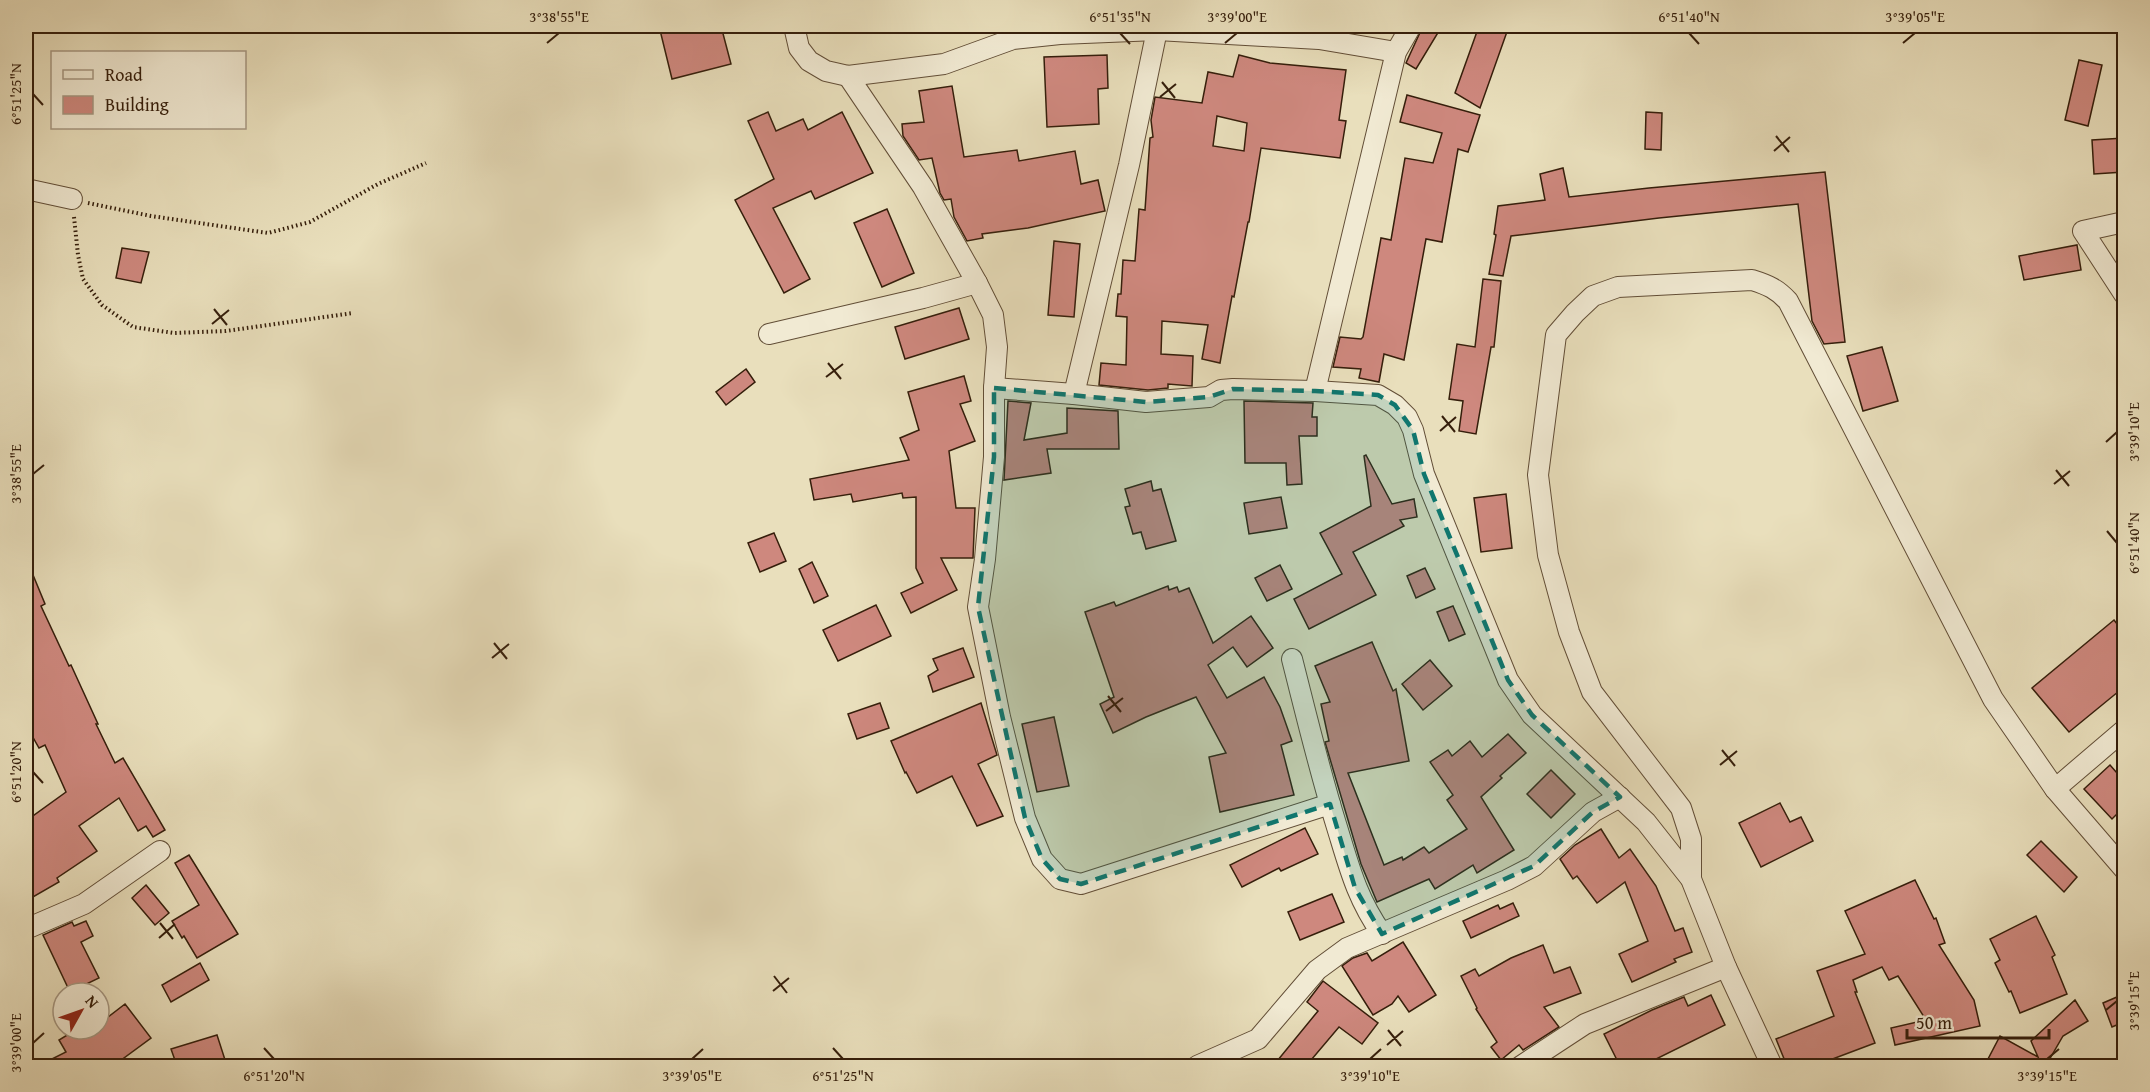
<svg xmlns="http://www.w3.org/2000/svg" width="2150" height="1092" font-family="'Gentium Book Plus',serif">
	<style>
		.building { fill: #ce887e; stroke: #351e0b; stroke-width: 1.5; fill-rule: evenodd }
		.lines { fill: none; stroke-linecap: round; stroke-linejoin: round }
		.street-casing { stroke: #624e37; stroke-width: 22 }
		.path { stroke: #351e0b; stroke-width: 4; stroke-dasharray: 1.5 3; stroke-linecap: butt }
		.street { stroke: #f1ead3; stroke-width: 20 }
		.marked { fill: #0f766e; fill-opacity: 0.2; stroke: #0f766e; stroke-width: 4.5; stroke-dasharray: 12 8; stroke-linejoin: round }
		.ticks { fill: none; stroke: #351e0b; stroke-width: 2 }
		.neatline { fill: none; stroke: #351e0b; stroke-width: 2 }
		.ticks-label { font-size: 15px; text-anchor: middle; fill: #351e0b }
	</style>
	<rect width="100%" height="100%" fill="#e9dfbc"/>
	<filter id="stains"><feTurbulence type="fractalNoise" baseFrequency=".00333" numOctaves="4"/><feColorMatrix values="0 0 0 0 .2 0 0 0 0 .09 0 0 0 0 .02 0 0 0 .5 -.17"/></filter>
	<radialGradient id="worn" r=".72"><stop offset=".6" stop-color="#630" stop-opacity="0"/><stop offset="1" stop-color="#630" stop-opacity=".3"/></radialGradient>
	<!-- building -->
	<g class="building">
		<path d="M 659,26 L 686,26 L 688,31 L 712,26 L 721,26 L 731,64 L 672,79 Z"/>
		<path d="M 1423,26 L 1442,26 L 1416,69 L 1406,63 Z"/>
		<path d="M 1479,26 L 1509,26 L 1480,108 L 1455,93 Z"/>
		<path d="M 1107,55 L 1108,88 L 1098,89 L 1099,124 L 1047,127 L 1044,57 Z"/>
		<path d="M 1239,55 L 1270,63 L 1346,70 L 1339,120 L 1346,121 L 1340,158 L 1261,148 L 1249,222 L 1248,222 L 1234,297 L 1232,296 L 1220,363 L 1202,359 L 1208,325 L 1162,321 L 1161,354 L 1193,356 L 1192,386 L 1168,384 L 1168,388 L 1148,390 L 1099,385 L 1101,363 L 1126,365 L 1127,317 L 1116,316 L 1118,294 L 1121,294 L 1123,260 L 1135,261 L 1139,209 L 1145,210 L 1150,138 L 1153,137 L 1151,120 L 1155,97 L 1202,103 L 1208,72 L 1233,77 ZM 1217,116 L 1247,123 L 1244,151 L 1213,146 Z"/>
		<path d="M 2079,60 L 2102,65 L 2088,126 L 2065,120 Z"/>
		<path d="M 952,86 L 964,157 L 1017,150 L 1019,161 L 1075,151 L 1081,184 L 1098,180 L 1105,211 L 1028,228 L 982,234 L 983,238 L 967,241 L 954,217 L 951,199 L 944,200 L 940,193 L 932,158 L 919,160 L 903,136 L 902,124 L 924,122 L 919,91 Z"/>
		<path d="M 1407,95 L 1480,115 L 1468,152 L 1458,149 L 1442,242 L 1426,239 L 1404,360 L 1384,354 L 1379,382 L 1359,378 L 1361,369 L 1333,367 L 1340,337 L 1361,339 L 1363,337 L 1381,238 L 1391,240 L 1405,158 L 1433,163 L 1442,133 L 1400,122 Z"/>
		<path d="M 768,112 L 776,131 L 803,119 L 808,130 L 842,112 L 873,173 L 815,199 L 811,191 L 773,208 L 810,279 L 784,293 L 735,200 L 774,179 L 748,121 Z"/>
		<path d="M 1646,112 L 1662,113 L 1661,150 L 1645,149 Z"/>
		<path d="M 2124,138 L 2124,172 L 2094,174 L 2092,140 Z"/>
		<path d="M 1563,168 L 1569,197 L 1649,188 L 1825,172 L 1845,342 L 1824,344 L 1812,321 L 1798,204 L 1659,218 L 1511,236 L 1503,276 L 1489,274 L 1496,235 L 1494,234 L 1498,206 L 1545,200 L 1540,174 Z"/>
		<path d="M 887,209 L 914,273 L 882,287 L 854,223 Z"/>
		<path d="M 1054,241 L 1080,244 L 1074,317 L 1048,315 Z"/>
		<path d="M 2077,245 L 2081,270 L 2024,280 L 2019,256 Z"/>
		<path d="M 122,248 L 149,252 L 141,283 L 116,278 Z"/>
		<path d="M 1483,279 L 1501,281 L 1494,347 L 1491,347 L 1476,434 L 1459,431 L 1463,401 L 1449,399 L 1457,344 L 1475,347 Z"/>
		<path d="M 959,308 L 969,339 L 905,359 L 895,327 Z"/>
		<path d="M 1882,347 L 1898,401 L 1863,411 L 1847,356 Z"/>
		<path d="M 746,369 L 755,382 L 726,405 L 716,392 Z"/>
		<path d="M 964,376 L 971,401 L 960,404 L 975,441 L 949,451 L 956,508 L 975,508 L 973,558 L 941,558 L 957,590 L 911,613 L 901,593 L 923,583 L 916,568 L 916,497 L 903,498 L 902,493 L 853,502 L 851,494 L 814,500 L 810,479 L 909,460 L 900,438 L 919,430 L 908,392 Z"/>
		<path d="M 1008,401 L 1031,403 L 1024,440 L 1067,433 L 1067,408 L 1118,411 L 1119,449 L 1047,449 L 1051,473 L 1004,480 Z"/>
		<path d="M 1244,401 L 1313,403 L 1312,417 L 1317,417 L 1317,436 L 1299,436 L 1302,484 L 1287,485 L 1286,463 L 1245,463 Z"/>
		<path d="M 1366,455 L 1392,504 L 1414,499 L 1417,517 L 1400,520 L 1404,526 L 1353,552 L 1376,595 L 1309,629 L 1294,599 L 1342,574 L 1320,533 L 1371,506 L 1364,456 Z"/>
		<path d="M 1151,481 L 1153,491 L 1161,489 L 1176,541 L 1146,549 L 1141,532 L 1133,534 L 1125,507 L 1130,506 L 1125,489 Z"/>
		<path d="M 1506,494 L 1512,548 L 1481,552 L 1474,498 Z"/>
		<path d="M 1281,497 L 1287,528 L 1249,534 L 1244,503 Z"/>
		<path d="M 774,533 L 786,561 L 760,572 L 748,543 Z"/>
		<path d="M 26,558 L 45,604 L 41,606 L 69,666 L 71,665 L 98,724 L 96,724 L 115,763 L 123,758 L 165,830 L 153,837 L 146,826 L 138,831 L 119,798 L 79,826 L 97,851 L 57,878 L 59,882 L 26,901 L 26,821 L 66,792 L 45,745 L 39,748 L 26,725 Z"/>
		<path d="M 812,562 L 828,596 L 814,603 L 799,569 Z"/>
		<path d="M 1280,565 L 1292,589 L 1267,601 L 1255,578 Z"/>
		<path d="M 1425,568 L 1435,589 L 1416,598 L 1407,576 Z"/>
		<path d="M 1168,586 L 1169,590 L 1177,587 L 1179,592 L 1189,588 L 1213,643 L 1251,616 L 1273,648 L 1247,667 L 1233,647 L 1208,665 L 1227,698 L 1264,677 L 1280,707 L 1292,741 L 1281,745 L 1294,795 L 1220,812 L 1209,757 L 1226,753 L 1196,697 L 1146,717 L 1113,733 L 1100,704 L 1114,697 L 1085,612 L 1114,602 L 1116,606 Z"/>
		<path d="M 876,605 L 891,636 L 838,661 L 823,630 Z"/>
		<path d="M 1453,606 L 1465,634 L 1449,641 L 1437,612 Z"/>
		<path d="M 2114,620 L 2124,633 L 2124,687 L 2069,732 L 2032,688 Z"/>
		<path d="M 1372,642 L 1393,691 L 1396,689 L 1409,761 L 1348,773 L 1384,865 L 1402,857 L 1403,860 L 1424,847 L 1429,853 L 1467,829 L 1447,800 L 1453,795 L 1430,762 L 1448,750 L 1452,756 L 1470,741 L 1482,757 L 1508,734 L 1526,753 L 1500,776 L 1502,778 L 1481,797 L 1514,850 L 1477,873 L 1473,865 L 1435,889 L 1429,879 L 1377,902 L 1361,864 L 1325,742 L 1329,741 L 1321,704 L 1330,702 L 1315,666 Z"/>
		<path d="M 963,648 L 974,677 L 933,692 L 928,676 L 938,670 L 933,659 Z"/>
		<path d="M 1430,660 L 1452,686 L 1423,710 L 1402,684 Z"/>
		<path d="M 880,703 L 889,728 L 857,739 L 848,714 Z"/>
		<path d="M 981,703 L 997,755 L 978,764 L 1003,816 L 977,826 L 952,776 L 917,793 L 906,772 L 905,773 L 891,741 Z"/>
		<path d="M 1054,717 L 1069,786 L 1037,792 L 1022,724 Z"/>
		<path d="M 2110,765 L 2124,781 L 2124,807 L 2112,819 L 2084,789 Z"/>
		<path d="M 1551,770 L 1575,794 L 1551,818 L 1527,794 Z"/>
		<path d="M 1780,803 L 1790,822 L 1801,817 L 1813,841 L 1761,867 L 1739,823 Z"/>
		<path d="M 1305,828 L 1318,854 L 1281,871 L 1279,868 L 1242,887 L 1230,865 Z"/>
		<path d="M 1601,829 L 1619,858 L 1630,849 L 1656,886 L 1675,931 L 1683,928 L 1692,952 L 1674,959 L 1676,962 L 1632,982 L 1619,954 L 1648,941 L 1625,882 L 1597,903 L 1577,876 L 1573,879 L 1560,859 L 1575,845 Z"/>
		<path d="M 2041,841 L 2077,877 L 2064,892 L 2027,855 Z"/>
		<path d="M 189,855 L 238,934 L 197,958 L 184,936 L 182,938 L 172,921 L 199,905 L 175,863 Z"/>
		<path d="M 1915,880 L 1934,919 L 1936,918 L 1945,943 L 1939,945 L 1974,1000 L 1980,1026 L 1895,1045 L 1891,1028 L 1926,1020 L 1898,976 L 1889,980 L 1882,967 L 1853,980 L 1857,992 L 1855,992 L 1875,1043 L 1814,1066 L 1787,1066 L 1776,1039 L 1834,1016 L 1817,971 L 1865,954 L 1845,911 Z"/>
		<path d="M 146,885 L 169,913 L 155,925 L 132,898 Z"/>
		<path d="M 1332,894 L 1344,922 L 1300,940 L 1288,912 Z"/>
		<path d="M 1513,903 L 1519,916 L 1471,938 L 1463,921 L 1498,905 L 1500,909 Z"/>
		<path d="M 2036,916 L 2055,955 L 2052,957 L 2067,994 L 2020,1013 L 2011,991 L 2009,992 L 1995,963 L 2000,960 L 1990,939 Z"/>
		<path d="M 86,921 L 93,936 L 81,942 L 99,978 L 70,992 L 43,935 L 72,922 L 74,926 Z"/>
		<path d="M 1403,942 L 1436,995 L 1409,1012 L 1398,996 L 1392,1004 L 1373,1015 L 1342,966 L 1353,958 L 1367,953 L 1372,961 Z"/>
		<path d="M 1543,945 L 1554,973 L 1570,967 L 1581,993 L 1544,1007 L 1559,1027 L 1523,1050 L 1519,1045 L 1501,1060 L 1491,1047 L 1497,1042 L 1476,1009 L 1477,1008 L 1461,976 L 1475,969 L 1479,976 L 1511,958 Z"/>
		<path d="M 200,963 L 209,980 L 171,1002 L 162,985 Z"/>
		<path d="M 1323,981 L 1378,1023 L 1362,1044 L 1339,1027 L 1306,1066 L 1273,1066 L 1318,1011 L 1307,1002 Z"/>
		<path d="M 2124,994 L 2124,1022 L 2112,1027 L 2103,1003 Z"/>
		<path d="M 1711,995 L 1725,1025 L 1642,1066 L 1620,1066 L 1604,1034 L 1652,1010 L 1684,997 L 1688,1006 Z"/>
		<path d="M 2075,1000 L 2088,1021 L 2063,1036 L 2048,1062 L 2055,1066 L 1997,1066 L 1987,1061 L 2000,1036 L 2038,1057 L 2031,1041 Z"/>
		<path d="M 125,1004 L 151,1038 L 113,1066 L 38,1066 L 66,1052 L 59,1040 L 69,1034 L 66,1029 L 99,1029 L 99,1024 Z"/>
		<path d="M 217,1035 L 227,1066 L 177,1066 L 171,1049 Z"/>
	</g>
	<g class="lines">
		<!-- street casing -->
		<g class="street-casing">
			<g id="street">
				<path d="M 794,26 L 799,48 L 809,61 L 826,71 L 848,76 L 944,64 L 1013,39 L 1060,34 L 1157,30 L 1319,39 L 1396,52"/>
				<path d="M 848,76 L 923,187 L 977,283 L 993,315 L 997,347 L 994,388 L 994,457 L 985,559 L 978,607 L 1000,717 L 1025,818 L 1042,859 L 1060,879 L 1081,884 L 1330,804"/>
				<path d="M 26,189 L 72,199"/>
				<path d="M 2124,222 L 2083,231 L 2124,294"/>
				<path d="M 769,334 L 923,298 L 977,283"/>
				<path d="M 994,388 L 1074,394 L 1146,402 L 1209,397 L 1221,390 L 1233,389 L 1315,391 L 1378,395 L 1395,405 L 1407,417 L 1413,430 L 1424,474 L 1508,680 L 1532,715 L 1646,822 L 1691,879 L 1726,967 L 1772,1066"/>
				<path d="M 1315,391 L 1396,52 L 1411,26"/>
				<path d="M 1074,394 L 1129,165 L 1157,30"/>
				<path d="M 1292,659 C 1306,714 1319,769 1336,824 C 1349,866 1356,897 1382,934"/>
				<path d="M 2055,789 L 2124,730"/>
				<path d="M 1691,879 L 1691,839 L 1681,808 L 1592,692 L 1569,632 L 1548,555 L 1538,475 L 1556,335 L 1575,313 L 1593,296 L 1618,287 L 1752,280 C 1768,285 1777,289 1788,301 L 1993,699 L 2055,789 L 2124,869"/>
				<path d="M 26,929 L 84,904 L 160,851"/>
				<path d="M 1197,1066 L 1258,1039 L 1317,970 L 1347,948 L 1507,880 L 1534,866 L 1593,812 L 1620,797"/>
				<path d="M 1521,1066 L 1585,1024 L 1726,967"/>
			</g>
		</g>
		<!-- path -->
		<g class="path">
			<path d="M 88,203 L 151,216 L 268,233 L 310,222 L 378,184 L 426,163"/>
			<path d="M 74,217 L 78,255 L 83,279 L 102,305 L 133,327 L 174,333 L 226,331 L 353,313"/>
		</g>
		<!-- street -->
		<use href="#street" class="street"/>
	</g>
	<!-- marked area -->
	<path class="marked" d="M 994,388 L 1146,402 L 1209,397 L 1233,389 L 1315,391 L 1378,395 L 1395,405 L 1413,430 L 1424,474 L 1508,680 L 1532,715 L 1620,797 L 1593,812 L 1534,866 L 1382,934 L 1355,888 L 1330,804 L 1081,884 L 1060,879 L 1042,859 L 1025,818 L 978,607 L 994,457 Z"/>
	<!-- ticks -->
	<path class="ticks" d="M 1120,33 L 1130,44M 1689,33 L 1699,44M 547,43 L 559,33M 1225,43 L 1237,33M 1903,43 L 1915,33M 1162,82 L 1175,98M 33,94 L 43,105M 1160,97 L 1176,84M 1776,136 L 1789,152M 1774,151 L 1790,137M 214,309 L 227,325M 212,324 L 229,310M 828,363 L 841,379M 826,377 L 843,364M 1442,416 L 1455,432M 1440,431 L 1456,417M 2106,442 L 2117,432M 2056,470 L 2069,486M 33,474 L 44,465M 2054,484 L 2070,471M 2107,531 L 2117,543M 494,643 L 507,659M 492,658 L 509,644M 1108,696 L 1121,712M 1106,711 L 1123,698M 1722,750 L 1735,766M 1720,765 L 1737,751M 33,772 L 43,783M 160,923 L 173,939M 159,938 L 175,924M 774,976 L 787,993M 773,991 L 789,978M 2106,1010 L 2117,1001M 1388,1030 L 1401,1046M 33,1043 L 44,1033M 1387,1045 L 1403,1031M 264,1048 L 274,1059M 833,1048 L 843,1059M 692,1059 L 703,1049M 1370,1059 L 1381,1049M 2047,1059 L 2059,1049"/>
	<!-- margin -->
	<rect width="2150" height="1092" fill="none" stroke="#e9dfbc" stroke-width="66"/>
	<!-- legend -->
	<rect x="51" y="51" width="195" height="78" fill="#f1ead3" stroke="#a69883" stroke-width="1.5"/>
	<rect x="63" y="70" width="30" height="9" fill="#f1ead3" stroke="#a69883" stroke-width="1.5"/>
	<text x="105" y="81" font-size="18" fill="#351e0b">Road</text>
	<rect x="63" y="96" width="30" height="18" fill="#ce887e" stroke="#a69883" stroke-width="1.5"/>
	<text x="105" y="111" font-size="18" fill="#351e0b">Building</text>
	<!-- north arrow -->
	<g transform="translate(81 1011) rotate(50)"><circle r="28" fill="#f1ead3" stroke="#a69883" stroke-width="1.5"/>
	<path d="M0-4.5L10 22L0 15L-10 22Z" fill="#8f2418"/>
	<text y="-9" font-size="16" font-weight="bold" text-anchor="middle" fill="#351e0b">N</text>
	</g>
	<!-- scale -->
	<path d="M1907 1029v9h142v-9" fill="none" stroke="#351e0b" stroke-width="3"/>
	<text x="1916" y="1029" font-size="18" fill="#351e0b" stroke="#f1ead3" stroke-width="4.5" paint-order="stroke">50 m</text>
	<rect x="33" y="33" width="2084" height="1026" class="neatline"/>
	<g class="ticks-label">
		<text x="559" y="22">3°38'55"E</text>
		<text x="1120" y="22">6°51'35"N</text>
		<text x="1237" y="22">3°39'00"E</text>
		<text x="1689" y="22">6°51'40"N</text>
		<text x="1915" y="22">3°39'05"E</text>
		<text transform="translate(16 94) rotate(-90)" y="5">6°51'25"N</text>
		<text transform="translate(2134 432) rotate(-90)" y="5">3°39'10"E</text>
		<text transform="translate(16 474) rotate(-90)" y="5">3°38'55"E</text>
		<text transform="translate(2134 543) rotate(-90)" y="5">6°51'40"N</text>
		<text transform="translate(16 772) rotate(-90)" y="5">6°51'20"N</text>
		<text transform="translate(2134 1001) rotate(-90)" y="5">3°39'15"E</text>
		<text transform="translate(16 1043) rotate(-90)" y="5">3°39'00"E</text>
		<text x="274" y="1081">6°51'20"N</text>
		<text x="692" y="1081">3°39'05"E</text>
		<text x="843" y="1081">6°51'25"N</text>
		<text x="1370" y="1081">3°39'10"E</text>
		<text x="2047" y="1081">3°39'15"E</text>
	</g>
	<rect width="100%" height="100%" filter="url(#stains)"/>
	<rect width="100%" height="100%" fill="url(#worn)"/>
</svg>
